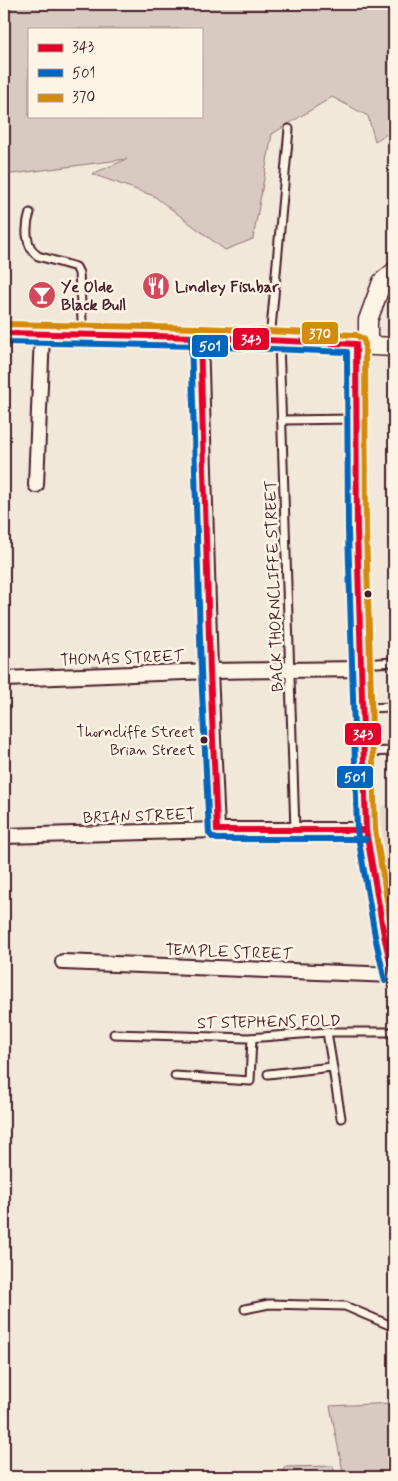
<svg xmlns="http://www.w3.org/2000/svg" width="398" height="1481" font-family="Mynerve,sans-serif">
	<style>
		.built { fill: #e4d9cd }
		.green { fill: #d8cac0; stroke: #917476; fill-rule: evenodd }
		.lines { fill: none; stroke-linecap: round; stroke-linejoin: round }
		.service-casing { stroke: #4a1f2b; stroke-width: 11 }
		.minor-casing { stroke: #4a1f2b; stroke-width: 18 }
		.tertiary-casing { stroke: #4a1f2b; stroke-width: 21 }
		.service { stroke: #fcf5e5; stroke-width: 7 }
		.minor { stroke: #fcf5e5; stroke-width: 14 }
		.tertiary { stroke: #fcf5e5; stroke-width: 18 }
		.bus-1-casing { stroke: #fcf5e5; stroke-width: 10 }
		.bus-2-casing { stroke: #fcf5e5; stroke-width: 10 }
		.bus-3-casing { stroke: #fcf5e5; stroke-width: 10 }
		.bus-1 { stroke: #e4002b; stroke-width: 6 }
		.bus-2 { stroke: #0065bd; stroke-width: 6 }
		.bus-3 { stroke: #d48b09; stroke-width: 6 }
		.bus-dot { fill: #4a1f2b; stroke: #fcf5e5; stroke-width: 2 }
		.labels { text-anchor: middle; stroke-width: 5; stroke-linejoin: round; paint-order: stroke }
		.bus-label { font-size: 15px; fill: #4a1f2b; stroke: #fcf5e5; text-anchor: end }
		.poi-label { font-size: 16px; font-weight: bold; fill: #4a1f2b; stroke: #fcf5e5; text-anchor: start }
		.street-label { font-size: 16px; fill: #4a1f2b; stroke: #fcf5e5 }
		.line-badge { stroke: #fcf5e5; stroke-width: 2 }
		.badge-label { font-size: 14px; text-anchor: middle; font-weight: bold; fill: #fff }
	</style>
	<rect width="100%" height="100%" fill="#f1e8da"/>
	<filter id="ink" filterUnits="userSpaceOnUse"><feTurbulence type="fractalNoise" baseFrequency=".02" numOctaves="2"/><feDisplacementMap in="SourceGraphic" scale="10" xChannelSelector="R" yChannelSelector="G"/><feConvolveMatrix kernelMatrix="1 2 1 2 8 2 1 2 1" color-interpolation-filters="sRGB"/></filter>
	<g filter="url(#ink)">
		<!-- built -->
		<path class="built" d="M 394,805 L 394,858 L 384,859 L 381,806 Z"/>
		<!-- green -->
		<g class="green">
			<path d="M 4,4 L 394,4 L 394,130 L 375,141 L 368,116 L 332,97 L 272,134 L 253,239 L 225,250 L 154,196 L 92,174 L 127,159 L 4,175 ZM 29,29 L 201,29 L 201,116 L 29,116 Z"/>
			<path d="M 394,1403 L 394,1477 L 344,1477 L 330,1406 Z"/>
			<path d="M 333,1466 L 336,1477 L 283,1477 L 284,1467 Z"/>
		</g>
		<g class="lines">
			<!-- service casing -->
			<g class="service-casing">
				<g id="service">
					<path d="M 30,213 C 25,227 25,247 38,256 L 76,267 L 79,273 L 83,335"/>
					<path d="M 270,340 L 289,129"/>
					<path d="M 279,341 L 295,830"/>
					<path d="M 281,420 L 356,419"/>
					<path d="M 361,664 L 394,662"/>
					<path d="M 363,708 L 394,707"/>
					<path d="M 364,752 L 394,751"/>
					<path d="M 327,1032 L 341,1118"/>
					<path d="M 114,1034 L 249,1038 L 327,1032 L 394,1032"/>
					<path d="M 268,1074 L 332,1067"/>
					<path d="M 175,1076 L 250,1081 L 252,1038"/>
					<path d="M 245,1309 L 269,1304 L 345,1306 L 394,1327"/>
				</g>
			</g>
			<!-- minor casing -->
			<g class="minor-casing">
				<g id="minor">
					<path d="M 200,337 L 210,671 L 217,830"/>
					<path d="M 36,485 L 42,334"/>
					<path d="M 4,679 L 210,671 L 361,669"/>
					<path d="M 4,836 L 217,830 L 366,830"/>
					<path d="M 63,962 L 393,975"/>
				</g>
			</g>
			<!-- tertiary casing -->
			<g class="tertiary-casing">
				<g id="tertiary">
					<path d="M 4,333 L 200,337 L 394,347"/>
					<path d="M 356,344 L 357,531 L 366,830 L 384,935 L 394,979"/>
					<path d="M 368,345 L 368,320 L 382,282 L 394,272"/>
				</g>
			</g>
			<!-- service -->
			<use href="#service" class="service"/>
			<!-- minor -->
			<use href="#minor" class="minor"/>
			<!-- tertiary -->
			<use href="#tertiary" class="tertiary"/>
			<!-- bus-1 casing -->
			<g class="bus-1-casing">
				<g id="bus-1">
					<path d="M 4,333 L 200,337 L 356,344 L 357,531 L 366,830 L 384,935 L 394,979"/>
					<path d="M 200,337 L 210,671 L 217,830 L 366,830"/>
				</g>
			</g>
			<!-- bus-2 casing -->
			<g class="bus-2-casing">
				<g id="bus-2">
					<path d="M 191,337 L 201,671 L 209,833 L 212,837 L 217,839 L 366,839"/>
					<path d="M 4,342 L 200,346 L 347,352 L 348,531 L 357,830 L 375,936 L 385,981"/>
				</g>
			</g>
			<!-- bus-3 casing -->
			<g class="bus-3-casing">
				<path id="bus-3" d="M 4,324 L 200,328 L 356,335 L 363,339 L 365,344 L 366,531 L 375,829 L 394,941"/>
			</g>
			<!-- bus-1 -->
			<use href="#bus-1" class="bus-1"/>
			<!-- bus-2 -->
			<use href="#bus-2" class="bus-2"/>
			<!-- bus-3 -->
			<use href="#bus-3" class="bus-3"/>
		</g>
	</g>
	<!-- icons -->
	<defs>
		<g id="restaurant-disc" transform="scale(1.4375)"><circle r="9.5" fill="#d1495b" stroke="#fcf5e5"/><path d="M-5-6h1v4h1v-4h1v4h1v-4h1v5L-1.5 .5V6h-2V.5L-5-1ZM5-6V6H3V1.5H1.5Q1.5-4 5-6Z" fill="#fff"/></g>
		<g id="bar-disc" transform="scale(1.4375)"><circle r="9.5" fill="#d1495b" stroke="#fcf5e5"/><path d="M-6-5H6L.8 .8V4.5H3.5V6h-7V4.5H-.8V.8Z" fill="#fff"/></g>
	</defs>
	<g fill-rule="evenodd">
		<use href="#restaurant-disc" x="156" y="286"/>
		<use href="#bar-disc" x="42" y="295"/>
	</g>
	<!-- markers -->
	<g class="bus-dot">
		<circle cx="368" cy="594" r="4.5"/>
		<circle cx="204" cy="740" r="4.5"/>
	</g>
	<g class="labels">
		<!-- bus labels -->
		<g class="bus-label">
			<text x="195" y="737">Thorncliffe Street<tspan x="195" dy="18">Brian Street</tspan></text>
		</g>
		<!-- poi labels -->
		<g class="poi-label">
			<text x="61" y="292">Ye Olde<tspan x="61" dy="18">Black Bull</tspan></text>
			<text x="175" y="292">Lindley Fishbar</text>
		</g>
		<!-- street labels -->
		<g class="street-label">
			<text transform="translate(273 586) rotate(-92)" y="6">BACK THORNCLIFFE STREET</text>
			<text transform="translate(122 657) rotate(-2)" y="6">THOMAS STREET</text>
			<text transform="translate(139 815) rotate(-2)" y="6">BRIAN STREET</text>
			<text transform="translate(229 951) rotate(2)" y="6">TEMPLE STREET</text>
			<text transform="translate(269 1021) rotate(-1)" y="6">ST STEPHENS FOLD</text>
		</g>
	</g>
	<g class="line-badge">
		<rect x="301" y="321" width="38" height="24" rx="5" fill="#d48b09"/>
		<rect x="232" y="327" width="38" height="24" rx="5" fill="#e4002b"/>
		<rect x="191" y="334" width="38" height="24" rx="5" fill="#0065bd"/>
		<rect x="344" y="722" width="38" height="24" rx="5" fill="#e4002b"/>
		<rect x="336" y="765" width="38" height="24" rx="5" fill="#0065bd"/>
	</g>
	<g class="badge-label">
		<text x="320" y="338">370</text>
		<text x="251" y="344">343</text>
		<text x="210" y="351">501</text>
		<text x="363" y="739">343</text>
		<text x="355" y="782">501</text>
	</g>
	<!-- margin -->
	<rect width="398" height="1481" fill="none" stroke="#fcf5e5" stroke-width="20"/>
	<rect x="10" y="10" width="378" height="1461" fill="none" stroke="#4a1f2b" stroke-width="2" filter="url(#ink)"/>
	<!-- legend -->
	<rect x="28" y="28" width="175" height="90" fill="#fcf5e5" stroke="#b59f9b"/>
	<rect x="38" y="44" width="25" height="8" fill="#e4002b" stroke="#b59f9b"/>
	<text x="72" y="52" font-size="15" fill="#4a1f2b">343</text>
	<rect x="38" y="69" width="25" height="8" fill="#0065bd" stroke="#b59f9b"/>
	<text x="72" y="78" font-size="15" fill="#4a1f2b">501</text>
	<rect x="38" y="94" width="25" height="8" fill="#d48b09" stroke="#b59f9b"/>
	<text x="72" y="102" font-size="15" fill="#4a1f2b">370</text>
</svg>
